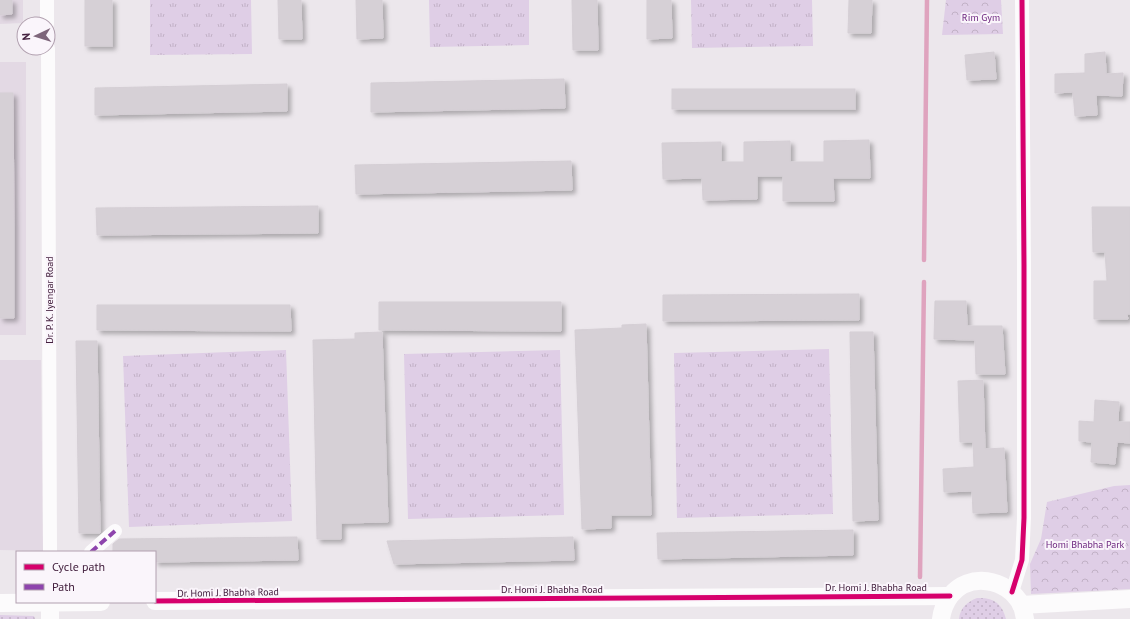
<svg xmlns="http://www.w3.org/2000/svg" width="1130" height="619" font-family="'PT Sans',sans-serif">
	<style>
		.built { fill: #e3d9e4 }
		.grass { fill: url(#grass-tufts) }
		.forest { fill: url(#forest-crowns) }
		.garden { fill: url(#garden-dots) }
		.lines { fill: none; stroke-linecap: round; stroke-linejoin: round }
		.stream { stroke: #dfa3be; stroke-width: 4.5 }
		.building { fill: #d6d0d6; stroke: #d5cfd5; filter: url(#shadow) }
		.minor { stroke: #fcfbfc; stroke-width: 14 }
		.tertiary { stroke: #fcfbfc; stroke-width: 18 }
		.quiet { stroke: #8e44ad; stroke-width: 4; stroke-dasharray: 8 4; stroke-linecap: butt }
		.cycleway-casing { stroke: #faf5fb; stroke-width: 8 }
		.cycleway { stroke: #d6006c; stroke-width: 5 }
		.labels { text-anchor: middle; stroke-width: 4; stroke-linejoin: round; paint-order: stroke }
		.park-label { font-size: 10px; fill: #6d267f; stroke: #faf5fb }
		.street-label { font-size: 10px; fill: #43203e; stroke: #faf5fb }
	</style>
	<defs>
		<pattern id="grass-tufts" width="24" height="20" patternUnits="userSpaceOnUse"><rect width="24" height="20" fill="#dfcee6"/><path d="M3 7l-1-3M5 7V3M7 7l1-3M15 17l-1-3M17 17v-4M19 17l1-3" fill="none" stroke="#c1b1c6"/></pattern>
		<pattern id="forest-crowns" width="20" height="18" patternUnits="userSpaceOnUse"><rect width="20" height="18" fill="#dfcee6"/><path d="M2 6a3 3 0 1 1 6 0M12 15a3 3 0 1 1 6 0" fill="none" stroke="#c1b1c6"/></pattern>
		<pattern id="garden-dots" width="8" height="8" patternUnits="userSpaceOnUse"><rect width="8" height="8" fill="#dfcee6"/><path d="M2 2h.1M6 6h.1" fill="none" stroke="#c1b1c6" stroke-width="1.8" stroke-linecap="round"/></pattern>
		<filter id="shadow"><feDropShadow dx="3.5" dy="3.5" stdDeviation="2" flood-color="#0004"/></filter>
	</defs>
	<rect width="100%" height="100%" fill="#ece7ec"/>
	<!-- built -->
	<g class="built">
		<path d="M 0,0 L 23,0 L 23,23 L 0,24 Z"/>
		<rect x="0" y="62" width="26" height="273"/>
		<path d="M 0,360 L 41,360 L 43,551 L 0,550 Z"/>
	</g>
	<!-- grass -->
	<g class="grass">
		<path d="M 150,0 L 251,0 L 252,54 L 150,55 Z"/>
		<path d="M 429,0 L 529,0 L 529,45 L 430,47 Z"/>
		<path d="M 691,0 L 812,0 L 813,46 L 692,48 Z"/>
		<path d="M 829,349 L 833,514 L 677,518 L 674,353 Z"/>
		<path d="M 286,350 L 292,521 L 129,527 L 123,356 Z"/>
		<path d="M 560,350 L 564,515 L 408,519 L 404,354 Z"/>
	</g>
	<!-- forest -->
	<g class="forest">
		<path d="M 946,0 L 1001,0 L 1003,34 L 942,35 Z"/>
		<path d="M 1130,485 L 1130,589 L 1031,594 L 1030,564 L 1041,539 L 1047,502 L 1114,486 Z"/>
	</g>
	<!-- garden -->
	<g class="garden">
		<path d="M 977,598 C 993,597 1002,603 1006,619 L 959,619 C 960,608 967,602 977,598 Z"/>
		<path d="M 0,615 L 34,616 L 35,619 L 0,619 Z"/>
	</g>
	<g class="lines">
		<!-- stream -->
		<g class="stream">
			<path d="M 924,260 L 927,0"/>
			<path d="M 920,577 L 924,282"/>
		</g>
	</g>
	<!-- building -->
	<g class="building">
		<path d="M 0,0 L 12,0 L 12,14 L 0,15 Z"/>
		<rect x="85" y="0" width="27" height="46"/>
		<path d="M 278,0 L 301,0 L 302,39 L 279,39 Z"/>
		<path d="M 356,0 L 382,0 L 383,38 L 357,39 Z"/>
		<path d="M 572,0 L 597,0 L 598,50 L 573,50 Z"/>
		<path d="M 647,0 L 671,0 L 672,38 L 647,39 Z"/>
		<path d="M 849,0 L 872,0 L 871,33 L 848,33 Z"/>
		<path d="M 994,52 L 996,79 L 967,80 L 965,55 Z"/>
		<path d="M 1105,52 L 1106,74 L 1123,73 L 1122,96 L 1096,95 L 1097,115 L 1075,116 L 1073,92 L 1055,93 L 1055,74 L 1085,73 L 1085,54 Z"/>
		<path d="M 564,79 L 565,108 L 371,112 L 371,83 Z"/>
		<path d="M 287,84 L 287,111 L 95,115 L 95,88 Z"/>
		<rect x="672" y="89" width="183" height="20"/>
		<path d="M 0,93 L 13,93 L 14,223 L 14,318 L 0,318 Z"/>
		<path d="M 869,140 L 870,178 L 833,178 L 834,201 L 783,201 L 783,176 L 757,176 L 757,199 L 703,200 L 702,178 L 663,179 L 662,143 L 721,142 L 721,162 L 744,162 L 744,142 L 790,141 L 790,162 L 824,162 L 824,141 Z"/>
		<path d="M 571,161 L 572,190 L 356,194 L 355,165 Z"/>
		<path d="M 318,206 L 318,233 L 97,235 L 96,208 Z"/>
		<path d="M 1092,207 L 1130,207 L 1130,314 L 1127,314 L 1128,319 L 1094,319 L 1094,281 L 1107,281 L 1105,252 L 1093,252 Z"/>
		<path d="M 859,294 L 859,320 L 663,321 L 663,295 Z"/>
		<path d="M 935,301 L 966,301 L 967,326 L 1002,326 L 1005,374 L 976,374 L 975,340 L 934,339 Z"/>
		<path d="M 379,302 L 561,302 L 561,331 L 379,330 Z"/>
		<path d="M 97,305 L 290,305 L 291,331 L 97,330 Z"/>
		<path d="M 646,324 L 651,515 L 611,515 L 611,528 L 582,529 L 575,330 L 622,328 L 622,325 Z"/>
		<path d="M 382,332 L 388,522 L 341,523 L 341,539 L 317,539 L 313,340 L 355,339 L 355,333 Z"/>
		<path d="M 850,332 L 873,332 L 878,520 L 853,521 Z"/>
		<path d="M 76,341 L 97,341 L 100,533 L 79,533 Z"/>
		<path d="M 983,380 L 985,449 L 1004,448 L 1007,512 L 973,513 L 972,491 L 944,492 L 943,469 L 974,467 L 973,442 L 960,442 L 958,381 Z"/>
		<path d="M 1095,400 L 1119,402 L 1118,422 L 1130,422 L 1130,443 L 1117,442 L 1115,464 L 1091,462 L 1092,442 L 1079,441 L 1079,421 L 1094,422 Z"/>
		<path d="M 853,530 L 853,555 L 658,559 L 657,533 Z"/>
		<path d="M 297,537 L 298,560 L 155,562 L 155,552 L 113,552 L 113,544 L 119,539 Z"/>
		<path d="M 573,537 L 574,560 L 394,564 L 387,541 Z"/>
	</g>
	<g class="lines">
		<!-- minor -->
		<g class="minor">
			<path d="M 47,0 L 47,24"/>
			<path d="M 48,48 L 50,552"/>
			<path d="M 91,552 L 115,531"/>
			<path d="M 1012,592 L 1022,560 L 1024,518 L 1024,265 L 1022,0"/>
		</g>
		<!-- tertiary -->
		<g class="tertiary">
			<path d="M 155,601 L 950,596"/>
			<path d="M 0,603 L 101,602"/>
			<path d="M 50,603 L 50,619"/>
			<path d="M 1021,605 L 1130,599"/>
			<path d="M 941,619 C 942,611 945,603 950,596 C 969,572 1006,578 1021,604 C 1023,608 1024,614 1025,619"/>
		</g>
		<!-- quiet -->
		<path class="quiet" d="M 91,552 L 115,531"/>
		<!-- cycleway casing -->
		<g class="cycleway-casing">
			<g id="cycleway">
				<path d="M 1012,592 L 1022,560 L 1024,518 L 1024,265 L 1022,0"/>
				<path d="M 155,601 L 950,596"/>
			</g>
		</g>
		<!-- cycleway -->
		<use href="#cycleway" class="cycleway"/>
	</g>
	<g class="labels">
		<!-- park labels -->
		<g class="park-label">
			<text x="981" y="21">Rim Gym</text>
			<text x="1085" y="548">Homi Bhabha Park</text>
		</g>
		<!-- street labels -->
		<g class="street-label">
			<text transform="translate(49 300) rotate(-90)" y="4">Dr. P. K. Iyengar Road</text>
			<text x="876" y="591">Dr. Homi J. Bhabha Road</text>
			<text x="552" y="593">Dr. Homi J. Bhabha Road</text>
			<text transform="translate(228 592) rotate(-1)" y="4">Dr. Homi J. Bhabha Road</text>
		</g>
	</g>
	<!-- legend -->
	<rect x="16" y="551" width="140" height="52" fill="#faf5fb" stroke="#b1a0af"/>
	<rect x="24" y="564" width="20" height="6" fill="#d6006c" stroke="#b1a0af"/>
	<text x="52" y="571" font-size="12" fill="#43203e">Cycle path</text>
	<rect x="24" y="584" width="20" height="6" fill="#8e44ad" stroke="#b1a0af"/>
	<text x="52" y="591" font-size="12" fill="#43203e">Path</text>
	<!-- north arrow -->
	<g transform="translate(36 36) rotate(266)"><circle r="19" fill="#faf5fb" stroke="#b1a0af"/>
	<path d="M0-3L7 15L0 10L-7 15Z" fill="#7e667b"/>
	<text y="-6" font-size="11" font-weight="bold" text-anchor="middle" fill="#43203e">N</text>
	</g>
</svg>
